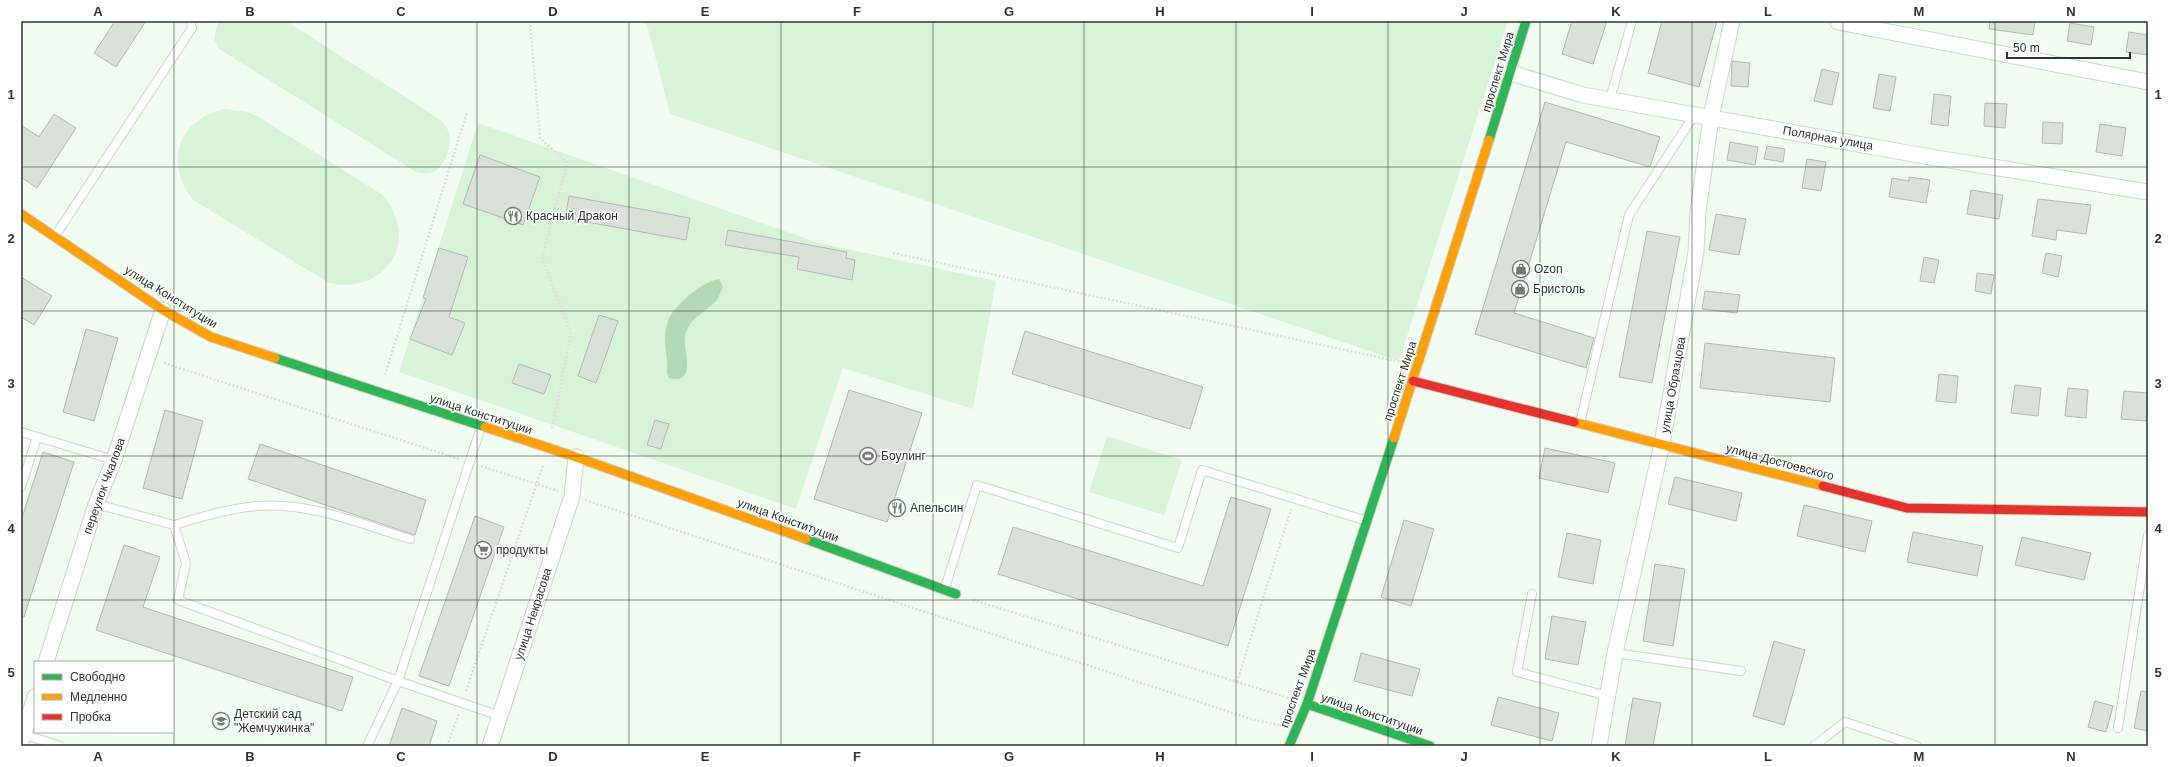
<svg xmlns="http://www.w3.org/2000/svg" width="2169" height="767" font-family="Helvetica,sans-serif">
	<style>
		.green { fill: #d9f3d9 }
		.water { fill: #b4d7b5 }
		.building { fill: #d9e1d9; stroke: #b2b9b2 }
		.lines { fill: none; stroke-linecap: round; stroke-linejoin: round }
		.lane-casing { stroke: #ced5ce; stroke-width: 10 }
		.street-casing { stroke: #ced5ce; stroke-width: 17 }
		.fast-casing { stroke: #ced5ce; stroke-width: 11 }
		.slow-casing { stroke: #ced5ce; stroke-width: 11 }
		.jam-casing { stroke: #ced5ce; stroke-width: 11 }
		.path { stroke: #dddfdd; stroke-width: 2.5; stroke-dasharray: 2 2; stroke-linecap: butt }
		.lane { stroke: #fdfefd; stroke-width: 8 }
		.street { stroke: #fdfefd; stroke-width: 15 }
		.fast { stroke: #30b455; stroke-width: 9 }
		.slow { stroke: #ff9f0a; stroke-width: 9 }
		.jam { stroke: #e5322d; stroke-width: 9 }
		.grid { fill: none; stroke: #2d342d; stroke-width: 1; stroke-opacity: 0.55 }
		.labels { text-anchor: middle; stroke-width: 3; stroke-linejoin: round; paint-order: stroke }
		.street-label { font-size: 12px; fill: #2d342d; stroke: #fff }
		.poi-label { font-size: 12px; fill: #2d342d; stroke: #fff; text-anchor: start }
		.neatline { fill: none; stroke: #2d342d; stroke-width: 1.5 }
		.grid-label { font-size: 13px; text-anchor: middle; font-weight: bold; fill: #2d342d }
	</style>
	<rect width="100%" height="100%" fill="#f2fbf2"/>
	<!-- green -->
	<g class="green">
		<path d="M 218,21 L 286,21 L 438,118 C 441,121 445,124 447,128 C 454,141 447,163 435,171 C 429,175 423,173 416,172 L 219,49 L 214,39 Z"/>
		<path d="M 646,21 L 1508,21 L 1399,361 L 670,114 Z"/>
		<path d="M 224,109 L 248,112 L 259,117 L 383,195 C 421,241 386,295 329,283 L 193,200 C 164,163 177,120 224,109 Z"/>
		<path d="M 478,123 L 819,243 L 996,281 L 973,409 L 843,368 L 796,509 L 399,372 Z"/>
		<path d="M 1107,436 L 1182,460 L 1164,515 L 1089,492 Z"/>
	</g>
	<!-- water -->
	<path class="water" d="M 719,279 L 723,287 C 721,291 719,297 716,301 C 704,314 688,318 685,337 C 683,352 698,385 669,378 C 665,372 668,368 667,361 C 666,347 663,334 668,321 C 673,306 703,281 719,279 Z"/>
	<!-- building -->
	<g class="building">
		<path d="M 115,21 L 146,21 L 116,67 L 94,53 Z"/>
		<path d="M 1572,21 L 1607,21 L 1593,64 L 1562,54 Z"/>
		<path d="M 1662,21 L 1717,21 L 1699,87 L 1648,73 Z"/>
		<path d="M 1990,21 L 2035,21 L 2033,35 L 1989,29 Z"/>
		<path d="M 2070,23 L 2094,27 L 2091,45 L 2067,41 Z"/>
		<path d="M 2129,32 L 2148,35 L 2148,55 L 2126,52 Z"/>
		<path d="M 1732,61 L 1750,63 L 1748,87 L 1731,86 Z"/>
		<path d="M 1822,69 L 1839,73 L 1832,105 L 1814,101 Z"/>
		<path d="M 1879,74 L 1896,77 L 1890,111 L 1873,108 Z"/>
		<path d="M 1934,94 L 1951,96 L 1948,126 L 1931,124 Z"/>
		<path d="M 1545,102 L 1660,137 L 1650,167 L 1566,142 L 1514,313 L 1594,338 L 1586,368 L 1475,334 Z"/>
		<path d="M 1985,103 L 2007,104 L 2005,128 L 1984,126 Z"/>
		<path d="M 54,114 L 76,128 L 37,188 L 21,177 L 21,125 L 39,137 Z"/>
		<path d="M 2043,122 L 2063,123 L 2062,144 L 2042,143 Z"/>
		<path d="M 2100,124 L 2126,128 L 2122,156 L 2096,152 Z"/>
		<path d="M 1730,142 L 1758,147 L 1755,165 L 1727,160 Z"/>
		<path d="M 1767,146 L 1785,149 L 1783,162 L 1764,159 Z"/>
		<path d="M 480,155 L 540,177 L 523,225 L 463,204 Z"/>
		<path d="M 1807,159 L 1826,162 L 1821,191 L 1802,188 Z"/>
		<path d="M 1909,177 L 1930,180 L 1926,203 L 1889,197 L 1892,178 L 1909,181 Z"/>
		<path d="M 1971,190 L 2003,195 L 1999,219 L 1967,214 Z"/>
		<path d="M 569,196 L 690,218 L 686,240 L 565,218 Z"/>
		<path d="M 2038,199 L 2091,205 L 2086,234 L 2057,230 L 2056,240 L 2032,236 Z"/>
		<path d="M 1716,214 L 1746,219 L 1739,255 L 1709,250 Z"/>
		<path d="M 728,230 L 847,252 L 846,258 L 855,260 L 852,280 L 797,269 L 799,257 L 725,245 Z"/>
		<path d="M 1647,231 L 1680,237 L 1652,383 L 1619,377 Z"/>
		<path d="M 439,248 L 468,257 L 449,317 L 465,323 L 452,355 L 410,339 L 426,299 L 423,298 Z"/>
		<path d="M 2046,253 L 2062,256 L 2058,277 L 2042,273 Z"/>
		<path d="M 1924,257 L 1939,260 L 1934,283 L 1920,281 Z"/>
		<path d="M 1977,273 L 1994,275 L 1991,294 L 1975,291 Z"/>
		<path d="M 21,277 L 52,296 L 34,325 L 21,317 Z"/>
		<path d="M 1705,291 L 1740,295 L 1737,313 L 1702,309 Z"/>
		<path d="M 599,315 L 618,321 L 596,383 L 578,376 Z"/>
		<path d="M 86,329 L 118,338 L 94,421 L 63,412 Z"/>
		<path d="M 1025,331 L 1203,387 L 1190,429 L 1012,374 Z"/>
		<path d="M 1705,343 L 1835,358 L 1830,402 L 1700,388 Z"/>
		<path d="M 519,364 L 551,375 L 544,394 L 512,383 Z"/>
		<path d="M 1939,374 L 1958,376 L 1956,403 L 1936,401 Z"/>
		<path d="M 2015,385 L 2041,388 L 2038,416 L 2011,413 Z"/>
		<path d="M 2068,388 L 2088,390 L 2086,418 L 2065,416 Z"/>
		<path d="M 849,390 L 922,413 L 887,522 L 814,499 Z"/>
		<path d="M 2124,391 L 2148,393 L 2146,421 L 2121,419 Z"/>
		<path d="M 165,410 L 203,421 L 182,499 L 143,488 Z"/>
		<path d="M 655,420 L 669,424 L 661,449 L 647,445 Z"/>
		<path d="M 260,444 L 426,500 L 415,535 L 248,479 Z"/>
		<path d="M 1545,448 L 1615,463 L 1608,493 L 1539,478 Z"/>
		<path d="M 43,452 L 74,462 L 24,617 L 21,617 L 21,521 Z"/>
		<path d="M 1675,477 L 1742,493 L 1736,521 L 1668,504 Z"/>
		<path d="M 1231,497 L 1271,509 L 1228,646 L 998,574 L 1013,527 L 1203,586 Z"/>
		<path d="M 1804,505 L 1872,521 L 1865,552 L 1797,536 Z"/>
		<path d="M 475,516 L 504,527 L 449,686 L 419,676 Z"/>
		<path d="M 1404,520 L 1434,529 L 1411,606 L 1381,597 Z"/>
		<path d="M 1913,532 L 1983,546 L 1977,576 L 1907,562 Z"/>
		<path d="M 1567,533 L 1601,540 L 1593,584 L 1558,577 Z"/>
		<path d="M 2022,537 L 2091,553 L 2084,580 L 2015,565 Z"/>
		<path d="M 124,545 L 160,557 L 143,607 L 353,677 L 342,711 L 96,630 Z"/>
		<path d="M 1655,564 L 1685,569 L 1673,646 L 1643,641 Z"/>
		<path d="M 1552,616 L 1586,622 L 1578,665 L 1545,659 Z"/>
		<path d="M 1774,641 L 1805,650 L 1784,725 L 1753,716 Z"/>
		<path d="M 1361,653 L 1420,669 L 1412,696 L 1354,681 Z"/>
		<path d="M 2141,691 L 2148,692 L 2148,731 L 2134,728 Z"/>
		<path d="M 1498,697 L 1559,713 L 1552,741 L 1491,725 Z"/>
		<path d="M 1633,698 L 1661,703 L 1653,746 L 1625,746 Z"/>
		<path d="M 2095,701 L 2113,706 L 2106,732 L 2088,727 Z"/>
		<path d="M 402,708 L 437,721 L 429,746 L 389,746 Z"/>
	</g>
	<g class="lines">
		<!-- lane casing -->
		<g class="lane-casing">
			<g id="lane">
				<path d="M 1610,99 L 1632,21"/>
				<path d="M 55,236 L 192,28 L 191,21"/>
				<path d="M 1580,423 L 1629,215 L 1695,114"/>
				<path d="M 21,432 L 114,460"/>
				<path d="M 21,487 L 37,437"/>
				<path d="M 96,504 L 174,525 L 186,563 L 178,600 L 398,681 L 481,427"/>
				<path d="M 174,525 C 202,517 230,508 258,506 C 310,502 361,524 410,539"/>
				<path d="M 945,588 L 977,485 L 1178,548 L 1202,470 L 1367,521"/>
				<path d="M 1532,594 L 1517,672 L 1608,696"/>
				<path d="M 1615,653 L 1741,671"/>
				<path d="M 2118,728 L 2148,535"/>
				<path d="M 23,734 L 60,746"/>
				<path d="M 367,746 L 398,681 L 500,716"/>
				<path d="M 1814,746 L 1845,722 L 1917,746"/>
			</g>
		</g>
		<!-- street casing -->
		<g class="street-casing">
			<g id="street">
				<path d="M 1838,22 L 2148,82"/>
				<path d="M 1511,73 L 1583,95 L 1936,158 L 2148,192"/>
				<path d="M 46,662 L 96,504 L 114,460 L 163,310"/>
				<path d="M 21,742 L 35,697"/>
				<path d="M 490,746 L 572,496 L 576,457"/>
				<path d="M 1599,746 L 1615,653 L 1662,444 L 1696,252 L 1698,212 L 1711,117 L 1732,21"/>
			</g>
		</g>
		<!-- fast casing -->
		<g class="fast-casing">
			<g id="fast">
				<path d="M 1489,140 L 1526,21"/>
				<path d="M 275,358 L 485,427"/>
				<path d="M 806,539 L 956,594"/>
				<path d="M 1307,704 L 1430,746"/>
				<path d="M 1289,746 L 1307,704 L 1394,438"/>
			</g>
		</g>
		<!-- slow casing -->
		<g class="slow-casing">
			<g id="slow">
				<path d="M 21,214 L 163,310 L 211,337 L 275,358"/>
				<path d="M 1574,422 L 1823,486"/>
				<path d="M 485,427 L 576,457 L 806,539"/>
				<path d="M 1394,438 L 1489,140"/>
			</g>
		</g>
		<!-- jam casing -->
		<g class="jam-casing">
			<g id="jam">
				<path d="M 1413,381 L 1574,422"/>
				<path d="M 1823,486 L 1907,508 L 2148,512"/>
			</g>
		</g>
		<!-- path -->
		<g class="path">
			<path d="M 530,21 L 540,138 L 567,163 L 542,258 L 571,333 L 552,429"/>
			<path d="M 893,253 L 1401,362"/>
			<path d="M 164,363 L 459,459"/>
			<path d="M 385,375 L 467,112"/>
			<path d="M 481,466 L 558,491"/>
			<path d="M 585,500 L 1251,719 L 1279,725"/>
			<path d="M 973,600 L 1289,698"/>
			<path d="M 1237,682 L 1291,509"/>
			<path d="M 466,691 L 543,465"/>
			<path d="M 447,746 L 459,713"/>
		</g>
		<!-- lane -->
		<use href="#lane" class="lane"/>
		<!-- street -->
		<use href="#street" class="street"/>
		<!-- fast -->
		<use href="#fast" class="fast"/>
		<!-- slow -->
		<use href="#slow" class="slow"/>
		<!-- jam -->
		<use href="#jam" class="jam"/>
	</g>
	<!-- grid -->
	<path class="grid" d="M 174,21 L 174,746M 326,21 L 326,746M 477,21 L 477,746M 629,21 L 629,746M 781,21 L 781,746M 933,21 L 933,746M 1084,21 L 1084,746M 1236,21 L 1236,746M 1388,21 L 1388,746M 1540,21 L 1540,746M 1692,21 L 1692,746M 1843,21 L 1843,746M 1995,21 L 1995,746M 21,167 L 2148,167M 21,311 L 2148,311M 21,456 L 2148,456M 21,600 L 2148,600"/>
	<!-- icons -->
	<defs>
		<g id="restaurant-ring" transform="scale(0.9)"><circle r="9.5" fill="#fff" stroke="#727a72" stroke-width="1.5"/><path d="M-5-6h1v4h1v-4h1v4h1v-4h1v5L-1.5 .5V6h-2V.5L-5-1ZM5-6V6H3V1.5H1.5Q1.5-4 5-6Z" fill="#727a72"/></g>
		<g id="shop-ring" transform="scale(0.9)"><circle r="9.5" fill="#fff" stroke="#727a72" stroke-width="1.5"/><path d="M-5-2.5h2.3a2.7 3.5 0 0 1 5.4 0H5L5.5 6h-11ZM-1.5-2.5h3a1.5 2.3 0 0 0-3 0Z" fill="#727a72"/></g>
		<g id="stadium-ring" transform="scale(0.9)"><circle r="9.5" fill="#fff" stroke="#727a72" stroke-width="1.5"/><path d="M0-5a6.5 5 0 1 0 0 10a6.5 5 0 1 0 0-10ZM-3.5-1.8h7v3.6h-7Z" fill="#727a72"/></g>
		<g id="supermarket-ring" transform="scale(0.9)"><circle r="9.5" fill="#fff" stroke="#727a72" stroke-width="1.5"/><path d="M-6-5.5h2.5l.6 2H6L4.5 2H-2.5L-4.4-4H-6ZM-1.5 3.2a1.3 1.3 0 1 0 .1 0ZM3 3.2a1.3 1.3 0 1 0 .1 0Z" fill="#727a72"/></g>
		<g id="school-ring" transform="scale(0.9)"><circle r="9.5" fill="#fff" stroke="#727a72" stroke-width="1.5"/><path d="M0-5L7-2L0 1L-7-2ZM-4 1L0 2.5L4 1V4Q0 6-4 4Z" fill="#727a72"/></g>
	</defs>
	<g fill-rule="evenodd">
		<use href="#restaurant-ring" x="513" y="216"/>
		<use href="#shop-ring" x="1521" y="269"/>
		<use href="#shop-ring" x="1520" y="289"/>
		<use href="#stadium-ring" x="868" y="456"/>
		<use href="#restaurant-ring" x="897" y="508"/>
		<use href="#supermarket-ring" x="483" y="550"/>
		<use href="#school-ring" x="221" y="721"/>
	</g>
	<g class="labels">
		<!-- street labels -->
		<g class="street-label">
			<text transform="translate(1498 72) rotate(-73)" y="4">проспект Мира</text>
			<text transform="translate(1828 138) rotate(10)" y="4">Полярная улица</text>
			<text transform="translate(171 297) rotate(32)" y="4">улица Конституции</text>
			<text transform="translate(1400 381) rotate(-72)" y="4">проспект Мира</text>
			<text transform="translate(1673 385) rotate(-80)" y="4">улица Образцова</text>
			<text transform="translate(481 414) rotate(18)" y="4">улица Конституции</text>
			<text transform="translate(1780 462) rotate(15)" y="4">улица Достоевского</text>
			<text transform="translate(104 486) rotate(-70)" y="4">переулок Чкалова</text>
			<text transform="translate(788 520) rotate(20)" y="4">улица Конституции</text>
			<text transform="translate(533 614) rotate(-72)" y="4">улица Некрасова</text>
			<text transform="translate(1298 688) rotate(-70)" y="4">проспект Мира</text>
			<text transform="translate(1372 714) rotate(19)" y="4">улица Конституции</text>
		</g>
		<!-- poi labels -->
		<g class="poi-label">
			<text x="526" y="220">Красный Дракон</text>
			<text x="1534" y="273">Ozon</text>
			<text x="1533" y="293">Бристоль</text>
			<text x="881" y="460">Боулинг</text>
			<text x="910" y="512">Апельсин</text>
			<text x="496" y="554">продукты</text>
			<text x="234" y="718">Детский сад<tspan x="234" dy="14">"Жемчужинка"</tspan></text>
		</g>
	</g>
	<!-- border -->
	<rect width="2169" height="767" fill="none" stroke="#ffffff" stroke-width="44"/>
	<!-- legend -->
	<rect x="34" y="661" width="140" height="72" fill="#ffffff" stroke="#abaeab"/>
	<rect x="42" y="674" width="20" height="6" fill="#30b455" stroke="#abaeab"/>
	<text x="70" y="681" font-size="12" fill="#2d342d">Свободно</text>
	<rect x="42" y="694" width="20" height="6" fill="#ff9f0a" stroke="#abaeab"/>
	<text x="70" y="701" font-size="12" fill="#2d342d">Медленно</text>
	<rect x="42" y="714" width="20" height="6" fill="#e5322d" stroke="#abaeab"/>
	<text x="70" y="721" font-size="12" fill="#2d342d">Пробка</text>
	<!-- scale -->
	<path d="M2007 52v6h123v-6" fill="none" stroke="#2d342d" stroke-width="2"/>
	<text x="2013" y="52" font-size="12" fill="#2d342d" stroke="#ffffff" stroke-width="3" paint-order="stroke">50 m</text>
	<rect x="22" y="22" width="2125" height="723" class="neatline"/>
	<g class="grid-label">
		<text x="98" y="16">A</text>
		<text x="250" y="16">B</text>
		<text x="401" y="16">C</text>
		<text x="553" y="16">D</text>
		<text x="705" y="16">E</text>
		<text x="857" y="16">F</text>
		<text x="1009" y="16">G</text>
		<text x="1160" y="16">H</text>
		<text x="1312" y="16">I</text>
		<text x="1464" y="16">J</text>
		<text x="1616" y="16">K</text>
		<text x="1768" y="16">L</text>
		<text x="1919" y="16">M</text>
		<text x="2071" y="16">N</text>
		<text x="11" y="99">1</text>
		<text x="2158" y="99">1</text>
		<text x="11" y="243">2</text>
		<text x="2158" y="243">2</text>
		<text x="11" y="388">3</text>
		<text x="2158" y="388">3</text>
		<text x="11" y="533">4</text>
		<text x="2158" y="533">4</text>
		<text x="11" y="677">5</text>
		<text x="2158" y="677">5</text>
		<text x="98" y="761">A</text>
		<text x="250" y="761">B</text>
		<text x="401" y="761">C</text>
		<text x="553" y="761">D</text>
		<text x="705" y="761">E</text>
		<text x="857" y="761">F</text>
		<text x="1009" y="761">G</text>
		<text x="1160" y="761">H</text>
		<text x="1312" y="761">I</text>
		<text x="1464" y="761">J</text>
		<text x="1616" y="761">K</text>
		<text x="1768" y="761">L</text>
		<text x="1919" y="761">M</text>
		<text x="2071" y="761">N</text>
	</g>
</svg>
